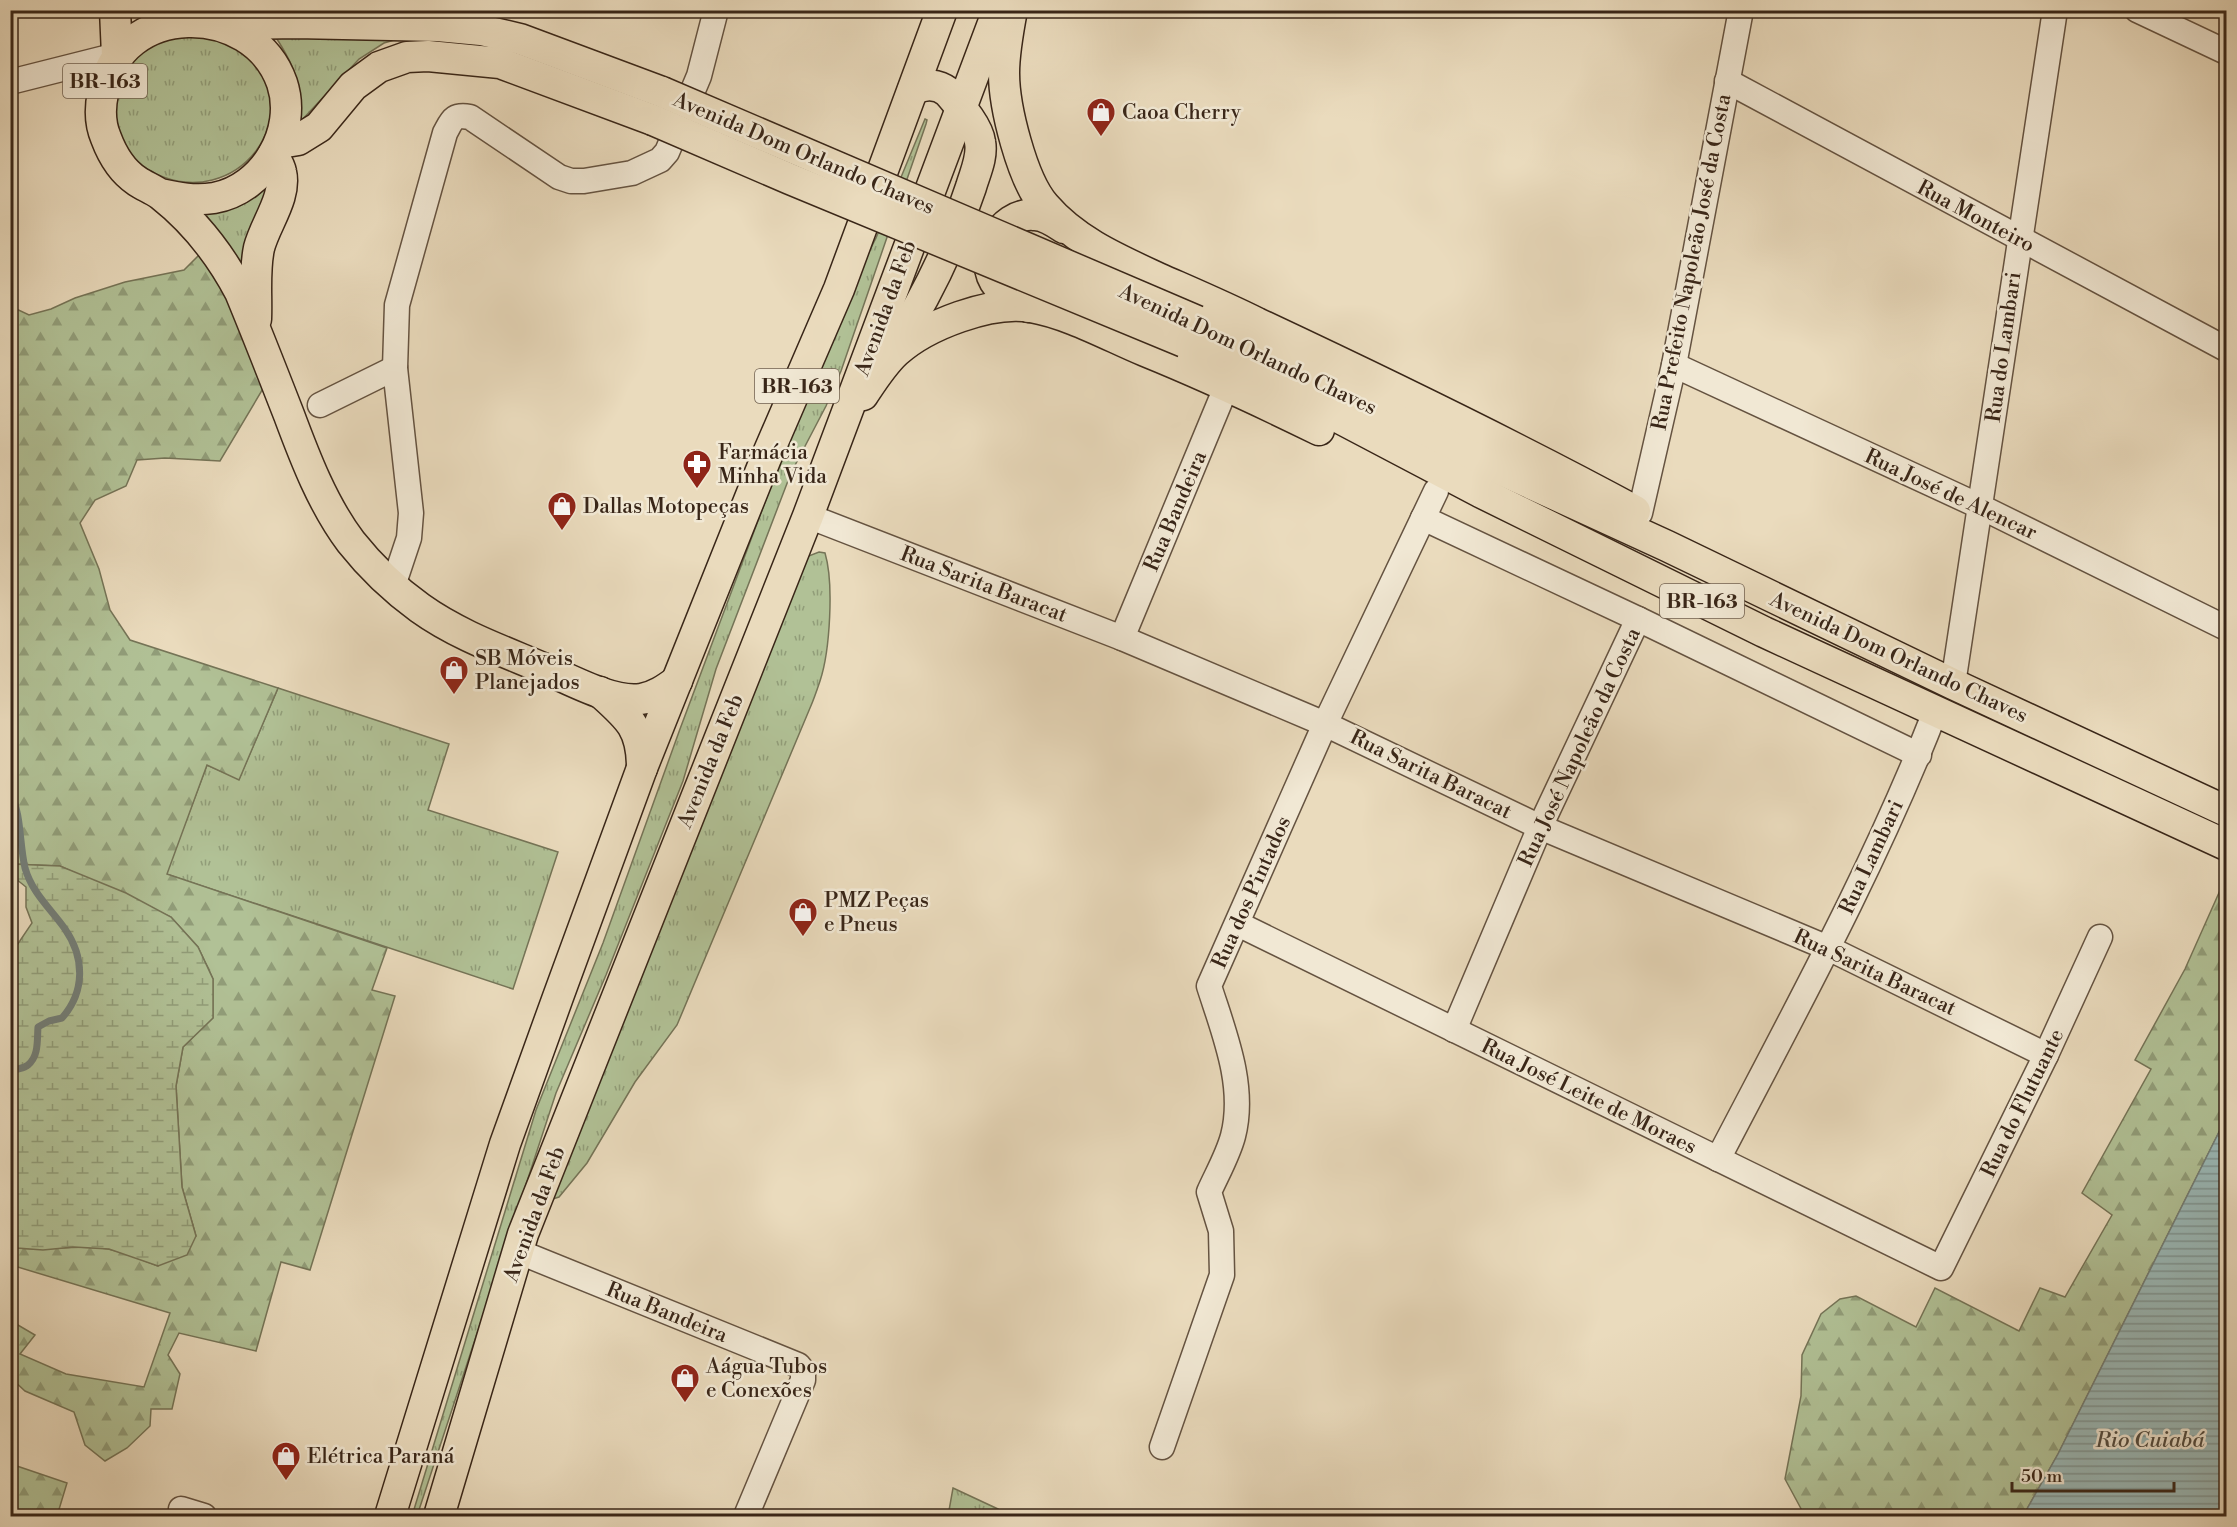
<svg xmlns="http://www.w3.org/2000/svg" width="2237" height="1527" font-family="'Libre Bodoni',serif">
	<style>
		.grass { fill: url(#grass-tufts); stroke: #757457; stroke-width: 1.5 }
		.forest { fill: url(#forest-firs); stroke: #757457; stroke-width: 1.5 }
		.wetland { fill: url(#wetland-marsh); stroke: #757457; stroke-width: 1.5 }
		.water { fill: url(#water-rules); stroke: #737e78; stroke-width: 1.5 }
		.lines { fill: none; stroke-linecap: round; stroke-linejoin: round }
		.stream { stroke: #737e78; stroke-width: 7 }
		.minor-casing { stroke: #655341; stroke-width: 27 }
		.major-casing { stroke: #392618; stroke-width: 33 }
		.minor { stroke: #f1e8d4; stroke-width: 24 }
		.major { stroke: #eadbbd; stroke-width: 30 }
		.major-bridge-casing { stroke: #392618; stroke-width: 33; stroke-linecap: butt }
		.major-bridge { stroke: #eadbbd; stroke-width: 30 }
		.labels { text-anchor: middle; stroke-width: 5; stroke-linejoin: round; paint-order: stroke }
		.shield { fill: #f1e8d4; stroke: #706050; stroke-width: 1.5 }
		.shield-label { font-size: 20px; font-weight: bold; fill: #392618 }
		.poi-label { font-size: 21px; fill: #392618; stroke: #f1e8d4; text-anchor: start }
		.street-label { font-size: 21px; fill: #392618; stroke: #f1e8d4 }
		.water-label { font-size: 22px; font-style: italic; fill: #514b40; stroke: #f1e8d4 }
	</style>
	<defs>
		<pattern id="grass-tufts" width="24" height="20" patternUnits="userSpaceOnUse" patternTransform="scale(1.5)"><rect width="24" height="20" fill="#b1c196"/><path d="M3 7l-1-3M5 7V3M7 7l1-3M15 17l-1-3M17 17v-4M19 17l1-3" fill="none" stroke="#919d79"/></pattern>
		<pattern id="forest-firs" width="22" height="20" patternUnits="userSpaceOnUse" patternTransform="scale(1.5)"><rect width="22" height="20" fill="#b1c196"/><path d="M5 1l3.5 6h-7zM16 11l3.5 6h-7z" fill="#919d79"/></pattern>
		<pattern id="wetland-marsh" width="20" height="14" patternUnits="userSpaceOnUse" patternTransform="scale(1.5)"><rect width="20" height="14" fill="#b1c196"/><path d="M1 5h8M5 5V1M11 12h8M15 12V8" fill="none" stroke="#919d79"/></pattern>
		<pattern id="water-rules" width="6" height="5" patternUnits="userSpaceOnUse" patternTransform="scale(1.5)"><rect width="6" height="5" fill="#9ab9b8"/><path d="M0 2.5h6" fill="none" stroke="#7f9695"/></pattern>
	</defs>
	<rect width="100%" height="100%" fill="#eadbbd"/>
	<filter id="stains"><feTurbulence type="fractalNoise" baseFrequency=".00333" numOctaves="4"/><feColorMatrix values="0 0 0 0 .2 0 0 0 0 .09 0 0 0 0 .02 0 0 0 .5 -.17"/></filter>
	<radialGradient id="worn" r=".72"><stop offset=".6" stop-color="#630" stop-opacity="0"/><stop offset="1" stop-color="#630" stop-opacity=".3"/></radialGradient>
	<!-- grass -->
	<g class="grass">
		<path d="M 167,32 L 242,44 C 249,55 268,80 270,91 C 275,111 268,135 256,151 C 208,213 105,177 116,97 C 117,85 121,72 128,63 C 135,52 156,40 167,32 Z"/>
		<path d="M 275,36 L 405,37 L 384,43 L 359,59 L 301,121 L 294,127 C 302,86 298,71 275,36 Z"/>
		<path d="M 925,119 L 927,120 L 926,124 L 841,371 L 826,406 L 791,473 L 716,669 L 683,781 L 606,975 L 556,1093 L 417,1516 L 412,1516 L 536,1110 L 603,943 L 680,729 L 774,478 L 853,283 L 876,238 Z"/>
		<path d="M 276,173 L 244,266 L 212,225 L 191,208 Z"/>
		<path d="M 819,552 L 825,553 C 834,583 830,651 820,681 C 817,690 814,699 810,708 L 677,1025 L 635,1082 L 587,1163 L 559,1197 L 549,1200 L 806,557 Z"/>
		<path d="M 278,688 L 449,744 L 428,810 L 558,852 L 513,989 L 166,874 L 207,765 L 239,779 Z"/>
		<path d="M 953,1488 L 998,1509 L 996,1516 L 948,1516 Z"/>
	</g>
	<!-- forest -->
	<g class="forest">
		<path d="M 203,251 L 226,287 L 264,387 L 220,461 L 165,458 L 137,460 L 126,486 L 95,500 L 80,523 L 99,569 L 110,610 L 130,640 L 278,688 L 239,780 L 207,765 L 167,874 L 387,948 L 372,990 L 395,996 L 310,1270 L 281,1262 L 256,1351 L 179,1333 L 168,1355 L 180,1374 L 172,1409 L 151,1409 L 150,1426 L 127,1448 L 105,1461 L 85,1445 L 74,1412 L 25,1391 L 11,1378 L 11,1323 L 18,1325 L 35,1335 L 20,1354 L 66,1374 L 144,1387 L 170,1313 L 11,1265 L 10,1239 L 18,1248 C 48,1251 78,1244 108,1249 C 124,1252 142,1260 158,1266 L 196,1236 L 182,1187 L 176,1086 L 183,1047 L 213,1018 L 213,979 L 198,947 L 171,917 L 60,866 L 11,864 L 10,306 L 29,315 L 51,309 L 75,298 L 125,282 L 184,270 Z"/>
		<path d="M 2226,877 L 2226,1118 L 2058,1454 L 2023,1516 L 1805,1516 L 1785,1479 L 1801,1396 L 1802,1355 L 1821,1314 L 1840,1299 L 1856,1296 L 1916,1327 L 1935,1288 L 2019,1331 L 2040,1288 L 2065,1297 L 2112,1215 L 2082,1193 L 2151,1069 L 2135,1060 L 2185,969 Z"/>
		<path d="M 11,1464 L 67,1483 L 57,1516 L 11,1516 Z"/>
	</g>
	<!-- wetland -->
	<path class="wetland" d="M 11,864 L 60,866 L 126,893 L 171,917 L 198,947 L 213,979 L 213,1018 L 183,1047 L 176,1086 L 182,1187 L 196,1236 L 187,1255 L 158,1266 L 109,1249 L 74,1247 L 43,1250 L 17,1248 L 11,1239 L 11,954 L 32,923 L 26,907 L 26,887 L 11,875 Z"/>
	<!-- water -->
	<path class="water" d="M 2226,1118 L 2226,1516 L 2023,1516 L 2058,1454 Z"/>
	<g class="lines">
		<!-- stream -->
		<path class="stream" d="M 10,791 C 22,816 19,842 25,868 C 32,893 51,909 65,929 C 85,958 85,992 62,1018 L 49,1021 L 38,1027 C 37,1040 39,1056 28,1065 C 22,1070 15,1067 10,1074"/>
		<!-- minor casing -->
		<g class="minor-casing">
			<g id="minor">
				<path d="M 2137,10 L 2226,52"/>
				<path d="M 1727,81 L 2226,349"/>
				<path d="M 10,82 L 117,55"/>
				<path d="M 1674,365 L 1979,506 L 2226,628"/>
				<path d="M 320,405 L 395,368"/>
				<path d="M 1640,513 L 1674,365 L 1741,10"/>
				<path d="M 808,516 L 1122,638 L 1325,724 L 1540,827 L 1828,948 L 2046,1055"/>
				<path d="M 1423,518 L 1638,619"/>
				<path d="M 393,586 L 409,538 L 411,513 L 395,368 L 397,305 L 445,133 C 452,120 453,114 470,117 L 559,177 L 571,181 L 584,181 L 632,173 L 660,160 L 667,152 L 699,76 L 716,10"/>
				<path d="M 1122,638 L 1227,385"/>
				<path d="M 1953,684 L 2055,10"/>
				<path d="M 1238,924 L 1941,1268 L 2046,1055 L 2100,937"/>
				<path d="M 1454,1030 L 1540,827 L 1638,619 L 1919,755"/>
				<path d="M 1718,1159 C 1794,1013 1875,866 1935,712"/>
				<path d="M 517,1251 L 798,1365 L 803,1371 L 803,1380 L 746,1516"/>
				<path d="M 1162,1447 L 1222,1275 L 1221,1231 L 1209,1192 C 1217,1174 1228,1155 1233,1136 C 1246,1086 1224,1033 1209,986 L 1325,724 L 1436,491"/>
				<path d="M 181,1509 L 204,1516"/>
			</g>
		</g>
		<!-- major casing -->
		<g class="major-casing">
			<g id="major">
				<path d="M 115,10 L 117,55"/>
				<path d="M 1012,10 C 1008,31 1004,52 1004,73 C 1004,107 1022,180 1045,206 C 1075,241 1117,259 1158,278 C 1192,293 1225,307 1257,323 C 1385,383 1511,444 1635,511"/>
				<path d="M 231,24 L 296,23 L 438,26 L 481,30 L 520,39 L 662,92"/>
				<path d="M 280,143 L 298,140 L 319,127 L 353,86 L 379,67 L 407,57 L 428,56 L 500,63 L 653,120"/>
				<path d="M 160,194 C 178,198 195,201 214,198 C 264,189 298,131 282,83 C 253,0 119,0 103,93 C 100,107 100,124 106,138 C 112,154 122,171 137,181 C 144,186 153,189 161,195 C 194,221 221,256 240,292 C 257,333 273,374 289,415 C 305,458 323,505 351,542 C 370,566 395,590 420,608 C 459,636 506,652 550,671 C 575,682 614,703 641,699 C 655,697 666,689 677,681"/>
				<path d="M 1029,307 C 1019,301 1006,296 998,286 C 976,260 1000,212 1034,215 C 1045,215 1055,222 1064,228"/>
				<path d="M 256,319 C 257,296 254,271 259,248 C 265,224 287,197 281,172 C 280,166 276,160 273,155"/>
				<path d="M 1197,321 L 1462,452 L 1667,546 L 1953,684 L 2226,811"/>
				<path d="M 1184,342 L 1233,362 L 1480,492 L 1764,632 L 2226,845"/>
				<path d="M 895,346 C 927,296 952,244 971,187 C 975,173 983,157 980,142 C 978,126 959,105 948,92 C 938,84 925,83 913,90"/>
				<path d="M 863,395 C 873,380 883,364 896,352 C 926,325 991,300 1031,307 C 1070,314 1109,336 1145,351 C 1204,375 1262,402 1319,430"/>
				<path d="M 600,692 C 629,718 642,728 642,768"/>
				<path d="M 390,1516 L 505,1144 L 558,997 L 642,768 L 766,458 L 839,289 L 942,10"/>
				<path d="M 439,1516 L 523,1234 L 808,516 L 998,10"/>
			</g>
		</g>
		<!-- minor -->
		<use href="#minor" class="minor"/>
		<!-- major -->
		<use href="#major" class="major"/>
		<!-- major-bridge casing -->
		<g class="major-bridge-casing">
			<g id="major-bridge">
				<path d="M 662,92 L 1197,321"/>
				<path d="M 653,120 L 790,179 L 1184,342"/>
			</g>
		</g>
		<!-- major-bridge -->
		<use href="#major-bridge" class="major-bridge"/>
	</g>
	<!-- icons -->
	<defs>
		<g id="shop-pin" transform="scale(1.5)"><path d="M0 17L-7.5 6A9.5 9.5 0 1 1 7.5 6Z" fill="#8f2418" stroke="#f1e8d4"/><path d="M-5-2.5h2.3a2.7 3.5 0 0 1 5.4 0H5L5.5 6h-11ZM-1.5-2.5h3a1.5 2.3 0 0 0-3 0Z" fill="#fff"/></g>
		<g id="pharmacy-pin" transform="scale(1.5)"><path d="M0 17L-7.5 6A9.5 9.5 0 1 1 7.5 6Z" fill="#8f2418" stroke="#f1e8d4"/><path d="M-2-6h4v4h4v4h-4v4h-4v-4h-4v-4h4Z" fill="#fff"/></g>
	</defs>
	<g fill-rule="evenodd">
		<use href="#shop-pin" x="1101" y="112"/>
		<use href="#pharmacy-pin" x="697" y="464"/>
		<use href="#shop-pin" x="562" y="506"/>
		<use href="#shop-pin" x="454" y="670"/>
		<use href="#shop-pin" x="803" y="912"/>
		<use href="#shop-pin" x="685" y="1378"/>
		<use href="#shop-pin" x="286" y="1456"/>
	</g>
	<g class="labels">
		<!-- shield labels -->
		<g class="shield">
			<rect x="63" y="64" width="84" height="34" rx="4.5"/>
			<rect x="755" y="369" width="84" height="34" rx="4.5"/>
			<rect x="1660" y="584" width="84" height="34" rx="4.5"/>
		</g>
		<g class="shield-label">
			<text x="105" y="88">BR-163</text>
			<text x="797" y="393">BR-163</text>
			<text x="1702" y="608">BR-163</text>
		</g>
		<!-- poi labels -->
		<g class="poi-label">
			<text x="1122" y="119">Caoa Cherry</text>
			<text x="718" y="459">Farmácia<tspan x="718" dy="24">Minha Vida</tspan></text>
			<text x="583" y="513">Dallas Motopeças</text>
			<text x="475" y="665">SB Móveis<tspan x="475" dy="24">Planejados</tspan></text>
			<text x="824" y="907">PMZ Peças<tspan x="824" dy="24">e Pneus</tspan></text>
			<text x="706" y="1373">Aágua Tubos<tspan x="706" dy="24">e Conexões</tspan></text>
			<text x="307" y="1463">Elétrica Paraná</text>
		</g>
		<!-- street labels -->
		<g class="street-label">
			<text transform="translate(804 153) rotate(23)" y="7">Avenida Dom Orlando Chaves</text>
			<text transform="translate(1976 216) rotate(28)" y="7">Rua Monteiro</text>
			<text transform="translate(1691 262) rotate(-79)" y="7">Rua Prefeito Napoleão José da Costa</text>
			<text transform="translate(885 308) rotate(-70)" y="7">Avenida da Feb</text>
			<text transform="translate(2003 347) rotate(-82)" y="7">Rua do Lambari</text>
			<text transform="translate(1248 349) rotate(25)" y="7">Avenida Dom Orlando Chaves</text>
			<text transform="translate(1951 494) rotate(25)" y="7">Rua José de Alencar</text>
			<text transform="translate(1175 511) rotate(-67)" y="7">Rua Bandeira</text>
			<text transform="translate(984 584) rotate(21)" y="7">Rua Sarita Baracat</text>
			<text transform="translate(1899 657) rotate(25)" y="7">Avenida Dom Orlando Chaves</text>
			<text transform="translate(1579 747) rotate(-65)" y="7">Rua José Napoleão da Costa</text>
			<text transform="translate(710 761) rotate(-68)" y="7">Avenida da Feb</text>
			<text transform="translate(1431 774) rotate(26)" y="7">Rua Sarita Baracat</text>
			<text transform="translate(1871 857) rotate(-65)" y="7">Rua Lambari</text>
			<text transform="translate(1251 892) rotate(-66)" y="7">Rua dos Pintados</text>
			<text transform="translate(1875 972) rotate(25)" y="7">Rua Sarita Baracat</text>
			<text transform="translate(1589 1096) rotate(26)" y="7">Rua José Leite de Moraes</text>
			<text transform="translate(2022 1103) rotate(-64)" y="7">Rua do Flutuante</text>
			<text transform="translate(534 1214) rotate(-70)" y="7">Avenida da Feb</text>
			<text transform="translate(667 1312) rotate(22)" y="7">Rua Bandeira</text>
		</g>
		<!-- water labels -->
		<g class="water-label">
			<text x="2150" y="1447">Rio Cuiabá</text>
		</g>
	</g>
	<!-- margin -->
	<rect width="2237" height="1527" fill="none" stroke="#eadbbd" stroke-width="36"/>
	<rect x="12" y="12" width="2213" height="1503" fill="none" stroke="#392618" stroke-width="3"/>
	<rect x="18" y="18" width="2201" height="1491" fill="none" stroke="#392618" stroke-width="1.5"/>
	<!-- scale -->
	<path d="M2012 1482v9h162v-9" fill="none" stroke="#392618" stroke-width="3"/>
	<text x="2021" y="1482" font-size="18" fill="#392618" stroke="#f1e8d4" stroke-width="4.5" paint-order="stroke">50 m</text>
	<rect width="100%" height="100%" filter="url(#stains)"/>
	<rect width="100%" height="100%" fill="url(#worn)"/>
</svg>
